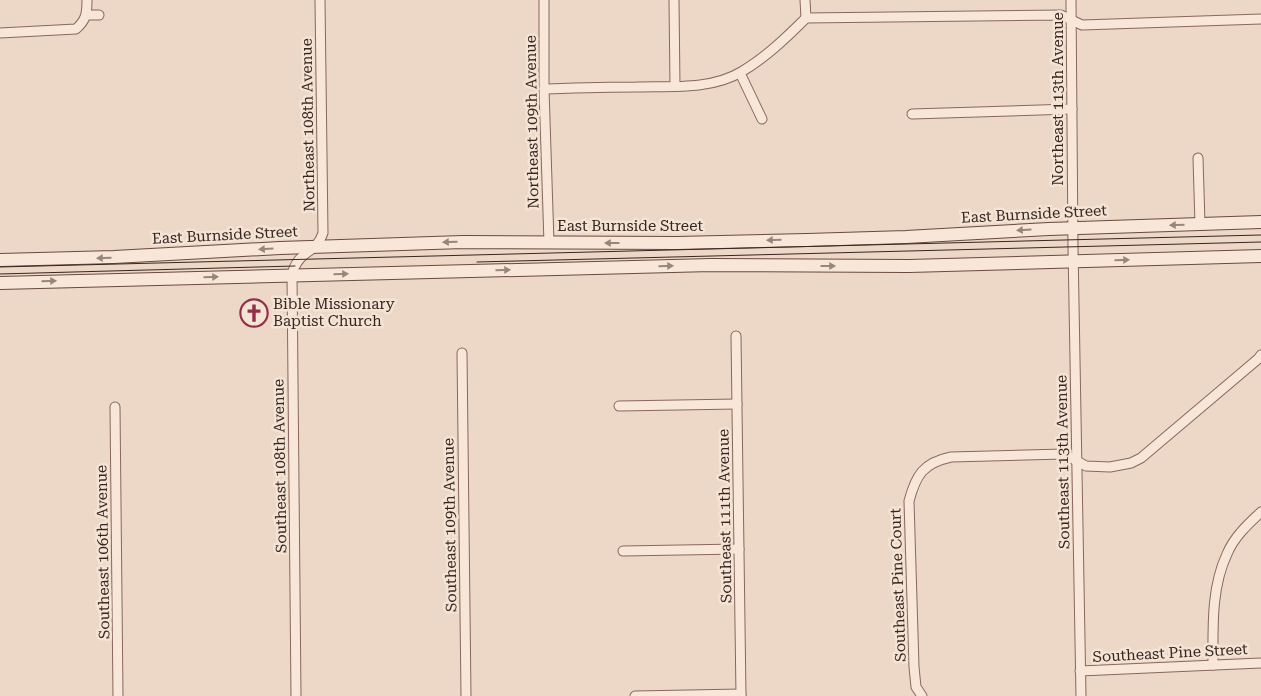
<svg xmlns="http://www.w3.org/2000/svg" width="1261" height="696" font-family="'Roboto Serif',serif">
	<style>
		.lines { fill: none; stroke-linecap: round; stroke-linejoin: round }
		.street-casing { stroke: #87685d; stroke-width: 11 }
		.secondary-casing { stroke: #694a40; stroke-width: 14 }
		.street { stroke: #f8e7d9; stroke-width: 9 }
		.secondary { stroke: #f8e7d9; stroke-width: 12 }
		.tram { stroke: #382520; stroke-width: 1 }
		.oneway { fill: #98867c }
		.labels { text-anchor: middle; stroke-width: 5; stroke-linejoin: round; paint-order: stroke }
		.street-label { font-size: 15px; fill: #382520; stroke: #f4e4d6 }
		.poi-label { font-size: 15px; fill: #382520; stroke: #f4e4d6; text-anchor: start }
	</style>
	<rect width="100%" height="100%" fill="#edd7c6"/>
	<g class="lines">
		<!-- street casing -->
		<g class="street-casing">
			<g id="street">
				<path d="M 544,0 L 544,89 L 549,243"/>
				<path d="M 674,0 L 675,86"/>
				<path d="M 805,0 L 806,18"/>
				<path d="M 1071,0 L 1073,247 L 1081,696"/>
				<path d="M 87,15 L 99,15"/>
				<path d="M 0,33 L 76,29 C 86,20 87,14 87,0"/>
				<path d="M 740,73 L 762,119"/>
				<path d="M 544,89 C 575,88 605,87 636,87 C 670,86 711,90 741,72 C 765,58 786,38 806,18 L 1061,15 L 1082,25 L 1261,19"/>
				<path d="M 912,114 L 1072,109"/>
				<path d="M 1198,158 L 1200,224"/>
				<path d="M 736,336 L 741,696"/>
				<path d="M 462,353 L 466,696"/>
				<path d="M 619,406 L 737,404"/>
				<path d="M 115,407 L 118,696"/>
				<path d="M 623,551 L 739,549"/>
				<path d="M 1213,665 C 1213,628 1211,588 1227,554 C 1234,537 1248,524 1261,512"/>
				<path d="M 1080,671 L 1261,663"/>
				<path d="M 296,696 L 292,275 C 298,249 316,255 323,233 L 320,0"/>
				<path d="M 635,696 L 741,694"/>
				<path d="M 922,696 L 916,687 L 914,667 L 909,501 C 916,475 923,463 951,457 L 1064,454 L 1086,466 L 1110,467 L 1131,463 L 1141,458 L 1258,359 L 1261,355"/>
			</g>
		</g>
		<!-- secondary casing -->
		<g class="secondary-casing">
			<g id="secondary">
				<path d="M 0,260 L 114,257 L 280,248 L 463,242 L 677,243 L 807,240 L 906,237 L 1049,229 L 1261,222"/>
				<path d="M 0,283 L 711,265 L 909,266 L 1261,256"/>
			</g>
		</g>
		<!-- street -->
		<use href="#street" class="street"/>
		<!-- secondary -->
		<use href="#secondary" class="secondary"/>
		<!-- tram -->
		<g class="tram">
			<path d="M 477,262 L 1261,242"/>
			<path d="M 0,267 L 1261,235"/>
			<path d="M 0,274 L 295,266"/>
		</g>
	</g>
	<!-- one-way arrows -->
	<defs><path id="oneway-solid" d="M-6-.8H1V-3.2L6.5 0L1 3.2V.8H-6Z" transform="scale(1.25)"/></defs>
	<g class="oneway">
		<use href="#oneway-solid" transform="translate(1177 225) rotate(179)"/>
		<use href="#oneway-solid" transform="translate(1024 230) rotate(176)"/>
		<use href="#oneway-solid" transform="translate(774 240) rotate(179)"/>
		<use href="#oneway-solid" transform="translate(450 242) rotate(178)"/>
		<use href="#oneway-solid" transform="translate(612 243) rotate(180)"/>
		<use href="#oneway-solid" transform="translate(266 249) rotate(176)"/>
		<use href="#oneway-solid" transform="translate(104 258) rotate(179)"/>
		<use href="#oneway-solid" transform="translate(1122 260) rotate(-1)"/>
		<use href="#oneway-solid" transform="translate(666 266) rotate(-1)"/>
		<use href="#oneway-solid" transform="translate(828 266)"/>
		<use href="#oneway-solid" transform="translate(503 270) rotate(-1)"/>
		<use href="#oneway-solid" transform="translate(341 274) rotate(-1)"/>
		<use href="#oneway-solid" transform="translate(211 277) rotate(-1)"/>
		<use href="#oneway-solid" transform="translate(49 281) rotate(-1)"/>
	</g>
	<!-- icons -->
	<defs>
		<g id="church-ring" transform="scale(1.4375)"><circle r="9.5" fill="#f4e4d6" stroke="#942f49" stroke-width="1.5"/><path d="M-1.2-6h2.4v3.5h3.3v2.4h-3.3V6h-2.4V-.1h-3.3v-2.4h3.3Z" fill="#942f49"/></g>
	</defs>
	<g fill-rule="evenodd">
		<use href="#church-ring" x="254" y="313"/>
	</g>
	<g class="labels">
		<!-- street labels -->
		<g class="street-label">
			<text transform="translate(1058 99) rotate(-90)" y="5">Northeast 113th Avenue</text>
			<text transform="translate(532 122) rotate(-91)" y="5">Northeast 109th Avenue</text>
			<text transform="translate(308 125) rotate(-91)" y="5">Northeast 108th Avenue</text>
			<text transform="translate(1034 214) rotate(-3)" y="5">East Burnside Street</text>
			<text x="630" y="231">East Burnside Street</text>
			<text transform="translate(225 235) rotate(-3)" y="5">East Burnside Street</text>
			<text transform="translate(1063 462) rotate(-91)" y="5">Southeast 113th Avenue</text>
			<text transform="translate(280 466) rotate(-91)" y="5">Southeast 108th Avenue</text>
			<text transform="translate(725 516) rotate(-91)" y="5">Southeast 111th Avenue</text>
			<text transform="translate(450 525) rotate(-91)" y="5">Southeast 109th Avenue</text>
			<text transform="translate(103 552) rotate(-91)" y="5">Southeast 106th Avenue</text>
			<text transform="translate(898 585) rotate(-92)" y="5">Southeast Pine Court</text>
			<text transform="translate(1170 653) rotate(-3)" y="5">Southeast Pine Street</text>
		</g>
		<!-- poi labels -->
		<g class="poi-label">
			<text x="273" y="309">Bible Missionary<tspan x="273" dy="17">Baptist Church</tspan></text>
		</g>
	</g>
</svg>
